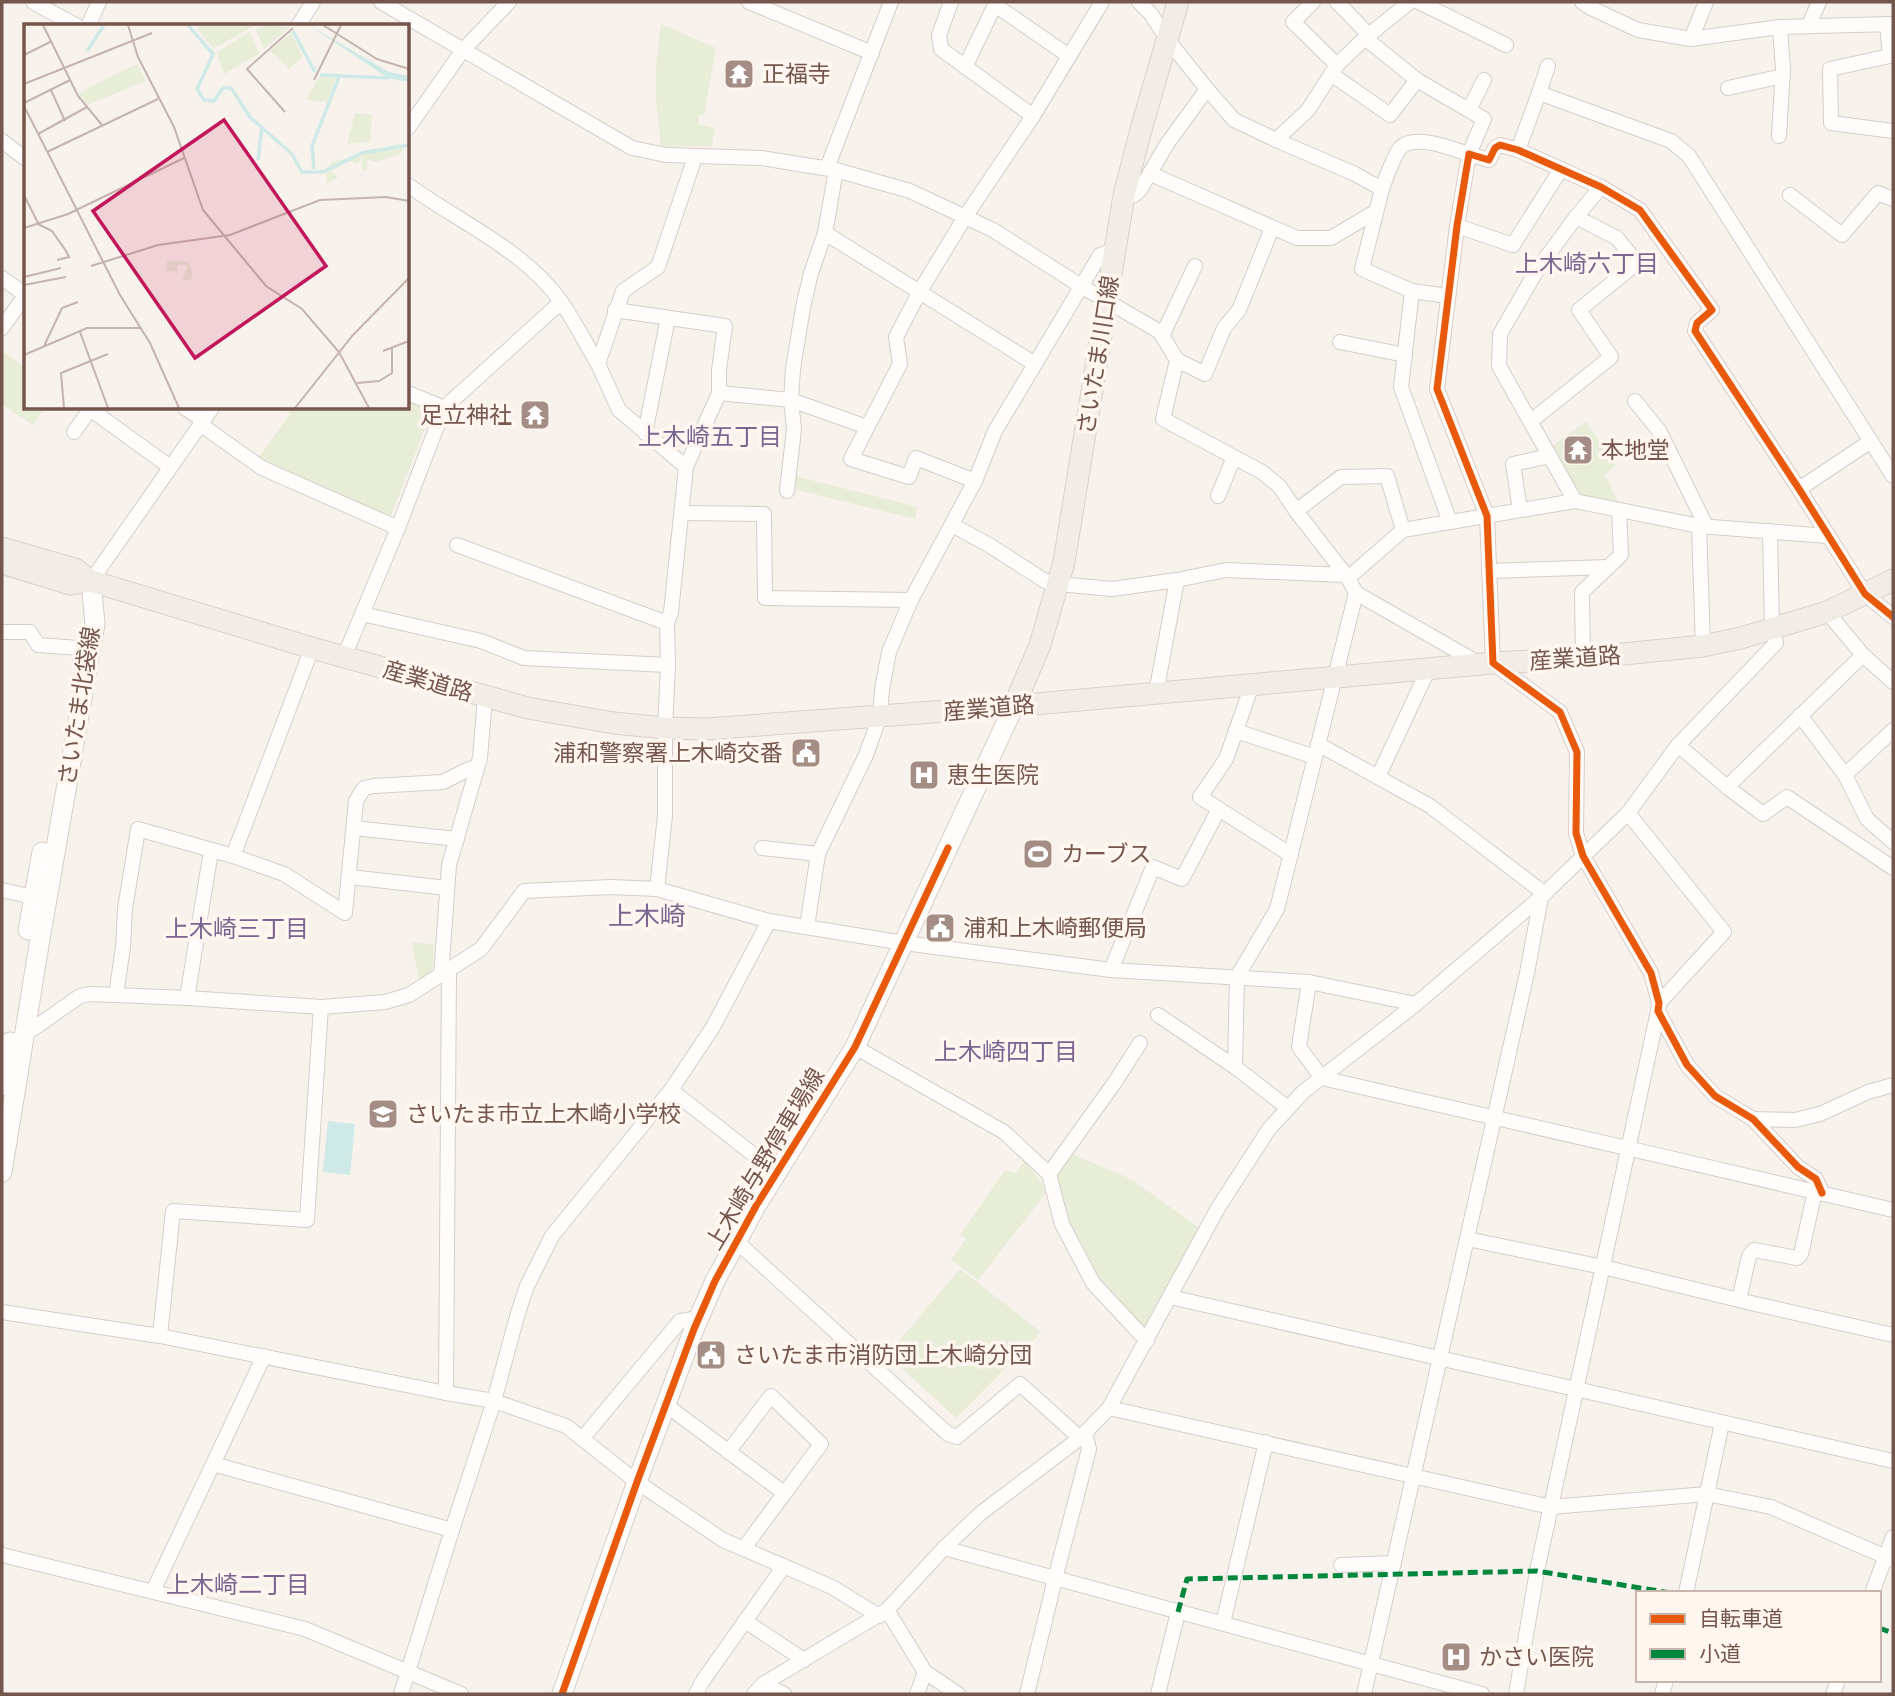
<svg xmlns="http://www.w3.org/2000/svg" width="1895" height="1696" font-family="'Space Grotesk','Noto Sans JP',sans-serif">
	<style>
		.green { fill: #e8edd8 }
		.water { fill: #cfe9e7 }
		.lines { fill: none; stroke-linecap: round; stroke-linejoin: round }
		.minor-casing { stroke: #d6cdca; stroke-width: 16 }
		.secondary-casing { stroke: #d7cdc9; stroke-width: 21 }
		.primary-casing { stroke: #d9cfcb; stroke-width: 23 }
		.minor { stroke: #fefdfc; stroke-width: 14 }
		.secondary { stroke: #fefdfc; stroke-width: 19 }
		.primary { stroke: #f2ece7; stroke-width: 21 }
		.quiet { stroke: #00873e; stroke-width: 5; stroke-dasharray: 10 5; stroke-linecap: butt }
		.cycleway-casing { stroke: #fef6ef; stroke-width: 11 }
		.cycleway { stroke: #e8590c; stroke-width: 7 }
		.labels { text-anchor: middle; stroke-width: 7; stroke-linejoin: round; paint-order: stroke }
		.poi-label { font-size: 23px; fill: #75564d; stroke: #fef6ef; text-anchor: start }
		.street-label { font-size: 23px; fill: #75564d; stroke: #fef6ef }
		.neighbourhood-label { font-size: 24px; fill: #7c6591; stroke: #fef6ef }
		.quarter-label { font-size: 26px; fill: #7c6591; stroke: #fef6ef }
		.inset-river { fill: none; stroke: #cfe9e7; stroke-width: 3.5 }
		.inset-road { fill: none; stroke: #c4b4ad; stroke-width: 2 }
		.view { fill: #c2185b; fill-opacity: 0.15; stroke: #c2185b; stroke-width: 3.5 }
		.inset-edge { fill: none; stroke: #75564d; stroke-width: 3.5 }
	</style>
	<rect width="100%" height="100%" fill="#f8f2ed"/>
	<!-- green -->
	<g class="green">
		<path d="M 661,24 L 716,48 L 704,115 L 699,115 L 698,124 L 715,128 L 712,146 L 661,147 L 656,100 L 656,66 Z"/>
		<path d="M 2,351 L 26,368 L 26,408 L 45,408 L 33,425 L 2,404 Z"/>
		<path d="M 408,401 L 432,411 L 390,518 L 256,461 L 290,414 L 284,408 L 408,408 Z"/>
		<path d="M 1586,421 L 1616,465 L 1605,475 L 1620,506 L 1581,495 L 1551,447 Z"/>
		<path d="M 795,476 L 918,507 L 915,519 L 793,489 Z"/>
		<path d="M 412,942 L 434,945 L 432,975 L 419,982 Z"/>
		<path d="M 1065,1151 L 1131,1179 L 1205,1232 L 1147,1341 L 1093,1283 L 1049,1174 Z"/>
		<path d="M 1025,1161 L 1042,1184 L 1046,1193 L 978,1280 L 951,1260 L 966,1239 L 960,1235 L 1005,1170 L 1016,1173 Z"/>
		<path d="M 960,1269 L 1041,1332 L 956,1418 L 887,1355 Z"/>
	</g>
	<!-- water -->
	<path class="water" d="M 328,1121 L 355,1124 L 350,1175 L 323,1172 Z"/>
	<g class="lines">
		<!-- minor casing -->
		<g class="minor-casing">
			<g id="minor">
				<path d="M 33,2 L 77,26"/>
				<path d="M 381,2 L 632,148 L 666,155 L 761,158 L 836,170 L 910,191 L 993,230 L 1081,286 L 1160,332 L 1177,360 L 1163,419 L 1262,472 L 1280,487 L 1296,511 L 1348,578 L 1356,593 L 1480,664"/>
				<path d="M 749,2 L 872,53"/>
				<path d="M 951,2 L 939,35 L 941,49 L 1033,116"/>
				<path d="M 1139,2 L 1151,14 L 1167,39 L 1207,89 L 1234,120 L 1276,140 L 1308,110 L 1337,65 L 1365,38 L 1410,2"/>
				<path d="M 1313,2 L 1293,22 L 1337,65"/>
				<path d="M 1337,2 L 1369,35"/>
				<path d="M 1419,2 L 1506,45"/>
				<path d="M 1582,2 L 1591,8 L 1638,30 L 1691,39 L 1780,27 L 1893,24"/>
				<path d="M 1887,24 L 1890,56 L 1830,69 L 1831,123 L 1893,131"/>
				<path d="M 1809,25 L 1819,2"/>
				<path d="M 88,26 L 99,2"/>
				<path d="M 298,26 L 313,2"/>
				<path d="M 1691,39 L 1706,2"/>
				<path d="M 965,67 L 995,5 L 1069,56"/>
				<path d="M 1331,74 L 1390,115 L 1417,80"/>
				<path d="M 1728,88 L 1783,76"/>
				<path d="M 1539,93 L 1548,66"/>
				<path d="M 1469,110 L 1484,80"/>
				<path d="M 408,128 L 463,50 L 509,2"/>
				<path d="M 1779,136 L 1783,69 L 1780,27"/>
				<path d="M 1276,140 L 1355,174 L 1382,189 C 1385,180 1395,154 1400,148 C 1415,133 1452,149 1469,154 L 1484,119 L 1417,80 L 1365,38"/>
				<path d="M 2,141 L 26,159"/>
				<path d="M 1518,150 L 1539,93 L 1671,141 L 1689,156 L 1893,476"/>
				<path d="M 827,168 L 891,2"/>
				<path d="M 1151,174 L 1297,238 L 1331,238 L 1375,212"/>
				<path d="M 408,185 C 459,222 525,250 562,303 C 575,322 586,344 598,364"/>
				<path d="M 1382,189 L 1362,269 L 1412,291 L 1448,296"/>
				<path d="M 1124,195 L 1134,195 L 1140,190 L 1167,144 L 1207,89"/>
				<path d="M 1790,195 L 1842,235 L 1878,193 L 1893,199"/>
				<path d="M 1457,226 L 1513,245 L 1561,169"/>
				<path d="M 825,233 L 1035,364"/>
				<path d="M 2,278 L 26,295"/>
				<path d="M 1412,291 L 1401,387 L 1450,522"/>
				<path d="M 615,310 L 725,326 L 719,370 L 719,393 L 686,467 L 671,612 L 667,623 L 668,665 L 665,728 L 665,816 L 657,889"/>
				<path d="M 2,328 L 26,294"/>
				<path d="M 1162,336 L 1195,266"/>
				<path d="M 1340,342 L 1405,355"/>
				<path d="M 1177,360 L 1205,374 L 1224,328 L 1239,310 L 1272,228"/>
				<path d="M 408,393 L 444,408"/>
				<path d="M 719,393 L 791,400 L 867,427"/>
				<path d="M 1635,401 L 1660,432 L 1706,526"/>
				<path d="M 185,408 L 203,420"/>
				<path d="M 90,409 L 170,467"/>
				<path d="M 1531,421 L 1611,357 L 1579,310 L 1632,267 L 1633,258 L 1617,238 L 1576,217"/>
				<path d="M 200,424 L 262,468 L 398,528"/>
				<path d="M 74,432 L 91,408"/>
				<path d="M 645,433 L 668,318"/>
				<path d="M 686,467 L 619,410 L 598,364 L 623,291 L 658,267 L 695,157"/>
				<path d="M 975,481 L 916,458 L 909,477 L 851,459 L 900,364 L 896,337 L 920,291 L 965,217 L 1033,116 L 1102,2"/>
				<path d="M 1799,489 L 1871,441"/>
				<path d="M 787,491 L 794,429 L 791,400 L 793,369 L 803,307 L 811,273 L 825,233 L 836,170"/>
				<path d="M 1218,496 L 1234,457"/>
				<path d="M 1575,501 L 1499,366 L 1500,334 L 1537,270 L 1576,217 L 1601,187"/>
				<path d="M 1520,510 L 1513,464 L 1550,456"/>
				<path d="M 1296,511 L 1341,477 L 1387,476 L 1403,530"/>
				<path d="M 682,513 L 764,514 L 765,598 L 911,600"/>
				<path d="M 952,525 L 989,545 L 1045,581 L 1058,584 L 1112,589 L 1177,580 L 1226,570 L 1345,575"/>
				<path d="M 1699,526 L 1703,646"/>
				<path d="M 457,545 L 667,623"/>
				<path d="M 1489,571 L 1608,567"/>
				<path d="M 1348,578 L 1403,530 L 1575,501 L 1699,526 L 1828,536"/>
				<path d="M 91,581 L 212,408"/>
				<path d="M 1827,612 L 1863,655 L 1893,682"/>
				<path d="M 362,614 L 481,641 L 524,658 L 668,665"/>
				<path d="M 2,632 L 30,632 L 38,645 L 79,648"/>
				<path d="M 344,657 L 398,528 L 444,408 L 561,302"/>
				<path d="M 1583,658 L 1582,592 L 1621,555 L 1619,510"/>
				<path d="M 1252,685 L 1226,759 L 1200,797 L 1291,855"/>
				<path d="M 1156,693 L 1177,580"/>
				<path d="M 1800,715 L 1845,775 L 1867,819 L 1893,842"/>
				<path d="M 1236,731 L 1315,757"/>
				<path d="M 1318,744 L 1430,806 L 1545,894"/>
				<path d="M 1678,745 L 1727,787 L 1763,814 L 1787,797 L 1893,868"/>
				<path d="M 1845,775 L 1893,730"/>
				<path d="M 1378,777 L 1428,670"/>
				<path d="M 1727,787 L 1863,655"/>
				<path d="M 1628,813 L 1724,932 L 1659,1003"/>
				<path d="M 354,828 L 457,839"/>
				<path d="M 762,848 L 818,854 L 866,755 L 880,716 L 882,689 L 889,652 L 911,600 L 975,481 L 995,431 L 1100,255 L 1114,250"/>
				<path d="M 233,856 L 284,874 L 345,913 L 356,801 L 364,788 L 374,786 L 443,782 L 467,770 L 477,767"/>
				<path d="M 350,877 L 447,888"/>
				<path d="M 2,890 L 33,897"/>
				<path d="M 807,927 L 818,854"/>
				<path d="M 1111,970 L 1153,867 L 1182,879 L 1219,809"/>
				<path d="M 441,976 L 449,865 L 480,758 L 485,697"/>
				<path d="M 1309,982 L 1299,1047 L 1322,1078 C 1512,1122 1703,1165 1893,1210"/>
				<path d="M 116,995 L 123,947 L 125,909 L 138,829 L 233,856 L 312,648"/>
				<path d="M 187,998 L 211,851"/>
				<path d="M 1158,1015 L 1235,1067"/>
				<path d="M 20,1038 L 80,996 L 91,994 L 187,998 L 321,1007 L 385,1002 L 409,995 L 481,949 L 524,891 L 611,887 L 657,889 L 769,921 L 904,943 L 1111,970 L 1309,982 L 1416,1004"/>
				<path d="M 855,1047 L 1004,1132 L 1049,1174 L 1062,1224 L 1093,1283 L 1147,1341"/>
				<path d="M 671,1090 L 777,1173"/>
				<path d="M 1288,1108 L 1235,1067 L 1237,977 L 1277,909 L 1356,593"/>
				<path d="M 1753,1119 L 1795,1120 L 1820,1114 L 1868,1092 L 1893,1085"/>
				<path d="M 1049,1174 L 1115,1082 L 1140,1043"/>
				<path d="M 1822,1193 L 1816,1179 L 1798,1167 L 1753,1119 L 1715,1096 L 1687,1065 L 1658,1011 L 1659,1003 L 1651,973 L 1583,856 L 1576,833 L 1577,752 L 1560,712 L 1493,663 L 1487,516 L 1437,389 L 1457,226 L 1469,154 L 1489,160 L 1495,148 L 1500,145 L 1518,150 L 1601,187 L 1640,210 L 1712,310 L 1697,323 L 1695,331 L 1799,489 L 1865,594 L 1893,617"/>
				<path d="M 1467,1239 L 1603,1267 L 1751,1303 L 1893,1335"/>
				<path d="M 736,1241 L 948,1434 L 957,1437 L 1020,1384 L 1080,1438"/>
				<path d="M 1170,1297 L 1893,1461"/>
				<path d="M 1739,1300 L 1749,1256 L 1754,1250 L 1797,1258 L 1801,1254 L 1815,1191"/>
				<path d="M 2,1312 L 160,1336 L 446,1393 L 494,1401 L 566,1426 L 637,1482 L 723,1540 L 832,1587 L 879,1616"/>
				<path d="M 160,1336 L 173,1211 L 307,1220 L 321,1007"/>
				<path d="M 446,1393 L 449,970"/>
				<path d="M 666,1405 L 784,1493"/>
				<path d="M 1109,1408 L 1551,1507 L 1707,1494 L 1771,1507 L 1893,1560"/>
				<path d="M 582,1439 L 680,1321 L 699,1318"/>
				<path d="M 728,1452 L 771,1396 L 821,1444 L 744,1548"/>
				<path d="M 213,1464 L 452,1530"/>
				<path d="M 944,1548 L 1482,1694"/>
				<path d="M 2,1555 L 305,1629 L 461,1694"/>
				<path d="M 1341,1565 L 1394,1563"/>
				<path d="M 153,1591 L 264,1356"/>
				<path d="M 1686,1593 L 1722,1423"/>
				<path d="M 1872,1593 L 1893,1537"/>
				<path d="M 887,1610 L 925,1672 L 958,1694"/>
				<path d="M 745,1621 L 804,1660"/>
				<path d="M 1223,1623 L 1266,1442"/>
				<path d="M 763,1684 L 784,1694"/>
				<path d="M 401,1694 L 452,1530 L 494,1401 L 518,1313 L 527,1286 L 552,1236 L 671,1090 L 713,1027 L 769,921"/>
				<path d="M 696,1694 L 702,1682 L 784,1566"/>
				<path d="M 754,1694 L 763,1684 L 887,1610 L 944,1548 L 981,1513 L 1080,1438 L 1109,1408 L 1218,1208 L 1269,1129 L 1303,1092 L 1416,1004 L 1541,897 L 1628,813 L 1678,745 L 1776,643 L 1772,629 L 1770,531"/>
				<path d="M 917,1694 L 925,1672"/>
				<path d="M 1027,1694 L 1055,1579 L 1089,1449 L 1085,1433"/>
				<path d="M 1158,1694 L 1178,1612"/>
				<path d="M 1364,1694 L 1527,973 L 1541,897"/>
				<path d="M 1516,1694 L 1537,1571 L 1658,1011"/>
				<path d="M 1662,1694 L 1666,1680"/>
				<path d="M 1833,1694 L 1838,1680"/>
			</g>
		</g>
		<!-- secondary casing -->
		<g class="secondary-casing">
			<g id="secondary">
				<path d="M 28,930 L 42,852"/>
				<path d="M 2,1086 L 10,1042"/>
				<path d="M 2,1172 L 40,939 L 95,624 L 91,581"/>
				<path d="M 562,1694 L 637,1482 L 694,1329 L 715,1281 L 756,1206 L 855,1047 L 1014,706"/>
			</g>
		</g>
		<!-- primary casing -->
		<g class="primary-casing">
			<g id="primary">
				<path d="M 2,548 L 75,569 L 91,581 L 312,648 L 528,708 L 614,723 L 665,728 L 706,729 L 1014,706 L 1493,663 L 1583,658 L 1703,646 L 1741,638 L 1827,612 L 1893,580"/>
				<path d="M 2,563 L 70,584 L 91,581"/>
				<path d="M 1014,706 L 1040,645 L 1064,562 L 1124,195 L 1142,126 L 1178,2"/>
			</g>
		</g>
		<!-- minor -->
		<use href="#minor" class="minor"/>
		<!-- secondary -->
		<use href="#secondary" class="secondary"/>
		<!-- primary -->
		<use href="#primary" class="primary"/>
		<!-- quiet -->
		<g class="quiet">
			<path d="M 1178,1612 L 1187,1579 L 1537,1571 L 1671,1593"/>
			<path d="M 1879,1628 L 1893,1633"/>
		</g>
		<!-- cycleway casing -->
		<g class="cycleway-casing">
			<g id="cycleway">
				<path d="M 1822,1193 L 1816,1179 L 1798,1167 L 1753,1119 L 1715,1096 L 1687,1065 L 1658,1011 L 1659,1003 L 1651,973 L 1583,856 L 1576,833 L 1577,752 L 1560,712 L 1493,663 L 1487,516 L 1437,389 L 1457,226 L 1469,154 L 1489,160 L 1495,148 L 1500,145 L 1518,150 L 1601,187 L 1640,210 L 1712,310 L 1697,323 L 1695,331 L 1799,489 L 1865,594 L 1893,617"/>
				<path d="M 562,1694 L 637,1482 L 694,1329 L 715,1281 L 756,1206 L 855,1047 L 948,848"/>
			</g>
		</g>
		<!-- cycleway -->
		<use href="#cycleway" class="cycleway"/>
	</g>
	<!-- icons -->
	<defs>
		<g id="temple-square" transform="scale(1.575)"><rect x="-9" y="-9" width="18" height="18" rx="4" fill="#a38d85" stroke="#fef6ef"/><path d="M0-6L5-2H3V0L6.5 2.5H4V6H1.5V3h-3V6H-4V2.5H-6.5L-3 0V-2H-5Z" fill="#fff"/></g>
		<g id="civic-square" transform="scale(1.575)"><rect x="-9" y="-9" width="18" height="18" rx="4" fill="#a38d85" stroke="#fef6ef"/><path d="M-.6-6.5H3V-4.5H.6V-3L4-1V1h2V6H-6V1h2V-1L-.6-3ZM-1.2 2.5V6h2.4V2.5Z" fill="#fff"/></g>
		<g id="hospital-square" transform="scale(1.575)"><rect x="-9" y="-9" width="18" height="18" rx="4" fill="#a38d85" stroke="#fef6ef"/><path d="M-5-5h3v3.5h4V-5h3V5h-3V1.5h-4V5h-3Z" fill="#fff"/></g>
		<g id="stadium-square" transform="scale(1.575)"><rect x="-9" y="-9" width="18" height="18" rx="4" fill="#a38d85" stroke="#fef6ef"/><path d="M0-5a6.5 5 0 1 0 0 10a6.5 5 0 1 0 0-10ZM-3.5-1.8h7v3.6h-7Z" fill="#fff"/></g>
		<g id="school-square" transform="scale(1.575)"><rect x="-9" y="-9" width="18" height="18" rx="4" fill="#a38d85" stroke="#fef6ef"/><path d="M0-5L7-2L0 1L-7-2ZM-4 1L0 2.5L4 1V4Q0 6-4 4Z" fill="#fff"/></g>
	</defs>
	<g fill-rule="evenodd">
		<use href="#temple-square" x="739" y="74"/>
		<use href="#temple-square" x="535" y="415"/>
		<use href="#temple-square" x="1578" y="450"/>
		<use href="#civic-square" x="806" y="753"/>
		<use href="#hospital-square" x="924" y="775"/>
		<use href="#stadium-square" x="1038" y="854"/>
		<use href="#civic-square" x="940" y="928"/>
		<use href="#school-square" x="383" y="1114"/>
		<use href="#civic-square" x="711" y="1355"/>
		<use href="#hospital-square" x="1456" y="1657"/>
	</g>
	<g class="labels">
		<!-- poi labels -->
		<g class="poi-label">
			<text x="762" y="82">正福寺</text>
			<text x="512" y="423" text-anchor="end">足立神社</text>
			<text x="1601" y="458">本地堂</text>
			<text x="783" y="761" text-anchor="end">浦和警察署上木崎交番</text>
			<text x="947" y="783">恵生医院</text>
			<text x="1061" y="862">カーブス</text>
			<text x="963" y="936">浦和上木崎郵便局</text>
			<text x="406" y="1122">さいたま市立上木崎小学校</text>
			<text x="734" y="1363">さいたま市消防団上木崎分団</text>
			<text x="1479" y="1665">かさい医院</text>
		</g>
		<!-- street labels -->
		<g class="street-label">
			<text transform="translate(1098 355) rotate(-81)" y="8">さいたま川口線</text>
			<text transform="translate(1575 658) rotate(-4)" y="8">産業道路</text>
			<text transform="translate(428 681) rotate(16)" y="8">産業道路</text>
			<text transform="translate(79 706) rotate(-81)" y="8">さいたま北袋線</text>
			<text transform="translate(989 708) rotate(-5)" y="8">産業道路</text>
			<text transform="translate(765 1159) rotate(-59)" y="8">上木崎与野停車場線</text>
		</g>
		<!-- neighbourhood labels -->
		<g class="neighbourhood-label">
			<text x="1587" y="272">上木崎六丁目</text>
			<text x="710" y="445">上木崎五丁目</text>
			<text x="237" y="937">上木崎三丁目</text>
			<text x="1006" y="1060">上木崎四丁目</text>
			<text x="238" y="1593">上木崎二丁目</text>
		</g>
		<!-- quarter labels -->
		<g class="quarter-label">
			<text x="647" y="925">上木崎</text>
		</g>
	</g>
	<!-- overview -->
	<g transform="translate(24 24)">
		<rect width="385" height="385" fill="#f8f2ed"/>
		<path d="M 178,1 L 231,1 L 189,25 L 173,4 ZM 241,1 L 266,3 L 240,25 L 232,6 ZM 226,8 L 235,30 L 200,50 L 193,28 ZM 267,9 L 279,33 L 265,45 L 246,27 ZM 113,40 L 122,57 L 63,81 L 57,74 L 55,70 L 69,61 ZM 295,53 L 312,54 L 303,78 L 282,76 ZM 331,89 L 348,91 L 346,118 L 323,120 ZM 374,120 L 380,125 L 374,131 L 351,138 L 343,135 L 343,146 L 339,147 L 337,133 L 334,140 L 325,137 L 307,147 L 314,153 L 303,160 L 302,145 L 308,138 ZM 143,237 L 165,238 L 169,255 L 158,257 L 164,241 L 154,241 L 153,248 L 142,246 Z" fill="#e8edd8"/>
		<path d="M 285,1 L 365,48 L 385,52 L 385,58 L 364,54 Z" fill="#cfe9e7"/>
		<path class="inset-river" d="M 164,1 L 189,30 L 173,65 L 180,76 L 190,77 L 199,64 L 207,64 L 226,93 L 268,130 L 278,148 L 299,148 L 338,129 L 385,121M 269,7 L 291,48M 63,27 L 80,1M 296,51 L 365,54M 234,136 L 238,103M 290,145 L 288,122 L 315,53"/>
		<path class="inset-road" d="M 19,1 L 54,72 L 78,101M 104,1 L 114,33 L 150,103 L 179,186 L 242,262 L 278,285 L 315,328 L 345,384M 299,1 L 353,35 L 385,45M 0,31 L 28,17M 290,56 L 317,1M 0,60 L 128,9M 27,66 L 41,97M 0,79 L 46,56M 0,82 L 96,271 L 126,319 L 155,384M 261,88 L 223,45 L 269,4M 14,110 L 63,83M 23,128 L 134,75M 0,171 L 14,199M 14,200 L 28,207 L 42,227 L 45,233 L 33,236M 0,204 L 44,190 L 160,134M 67,242 L 134,221 L 206,211 L 296,176 L 362,173 L 385,177M 0,253 L 37,244M 0,261 L 42,253M 56,308 L 84,384M 20,322 L 38,284 L 54,278M 359,327 L 385,317M 0,331 L 63,304 L 116,304M 333,359 L 355,357 L 368,349 L 368,323M 40,384 L 37,349 L 84,330M 271,384 L 329,311 L 385,254"/>
		<path class="view" d="M 200,96 L 302,242 L 171,334 L 69,187 Z"/>
		<rect width="385" height="385" class="inset-edge"/>
	</g>
	<!-- border -->
	<rect width="1895" height="1696" fill="none" stroke="#75564d" stroke-width="7"/>
	<!-- legend -->
	<rect x="1636" y="1591" width="245" height="91" fill="#fef6ef" stroke="#c7b6ae" stroke-width="2"/>
	<rect x="1650" y="1614" width="35" height="10" fill="#e8590c" stroke="#c7b6ae" stroke-width="2"/>
	<text x="1699" y="1626" font-size="21" fill="#75564d">自転車道</text>
	<rect x="1650" y="1649" width="35" height="10" fill="#00873e" stroke="#c7b6ae" stroke-width="2"/>
	<text x="1699" y="1661" font-size="21" fill="#75564d">小道</text>
</svg>
